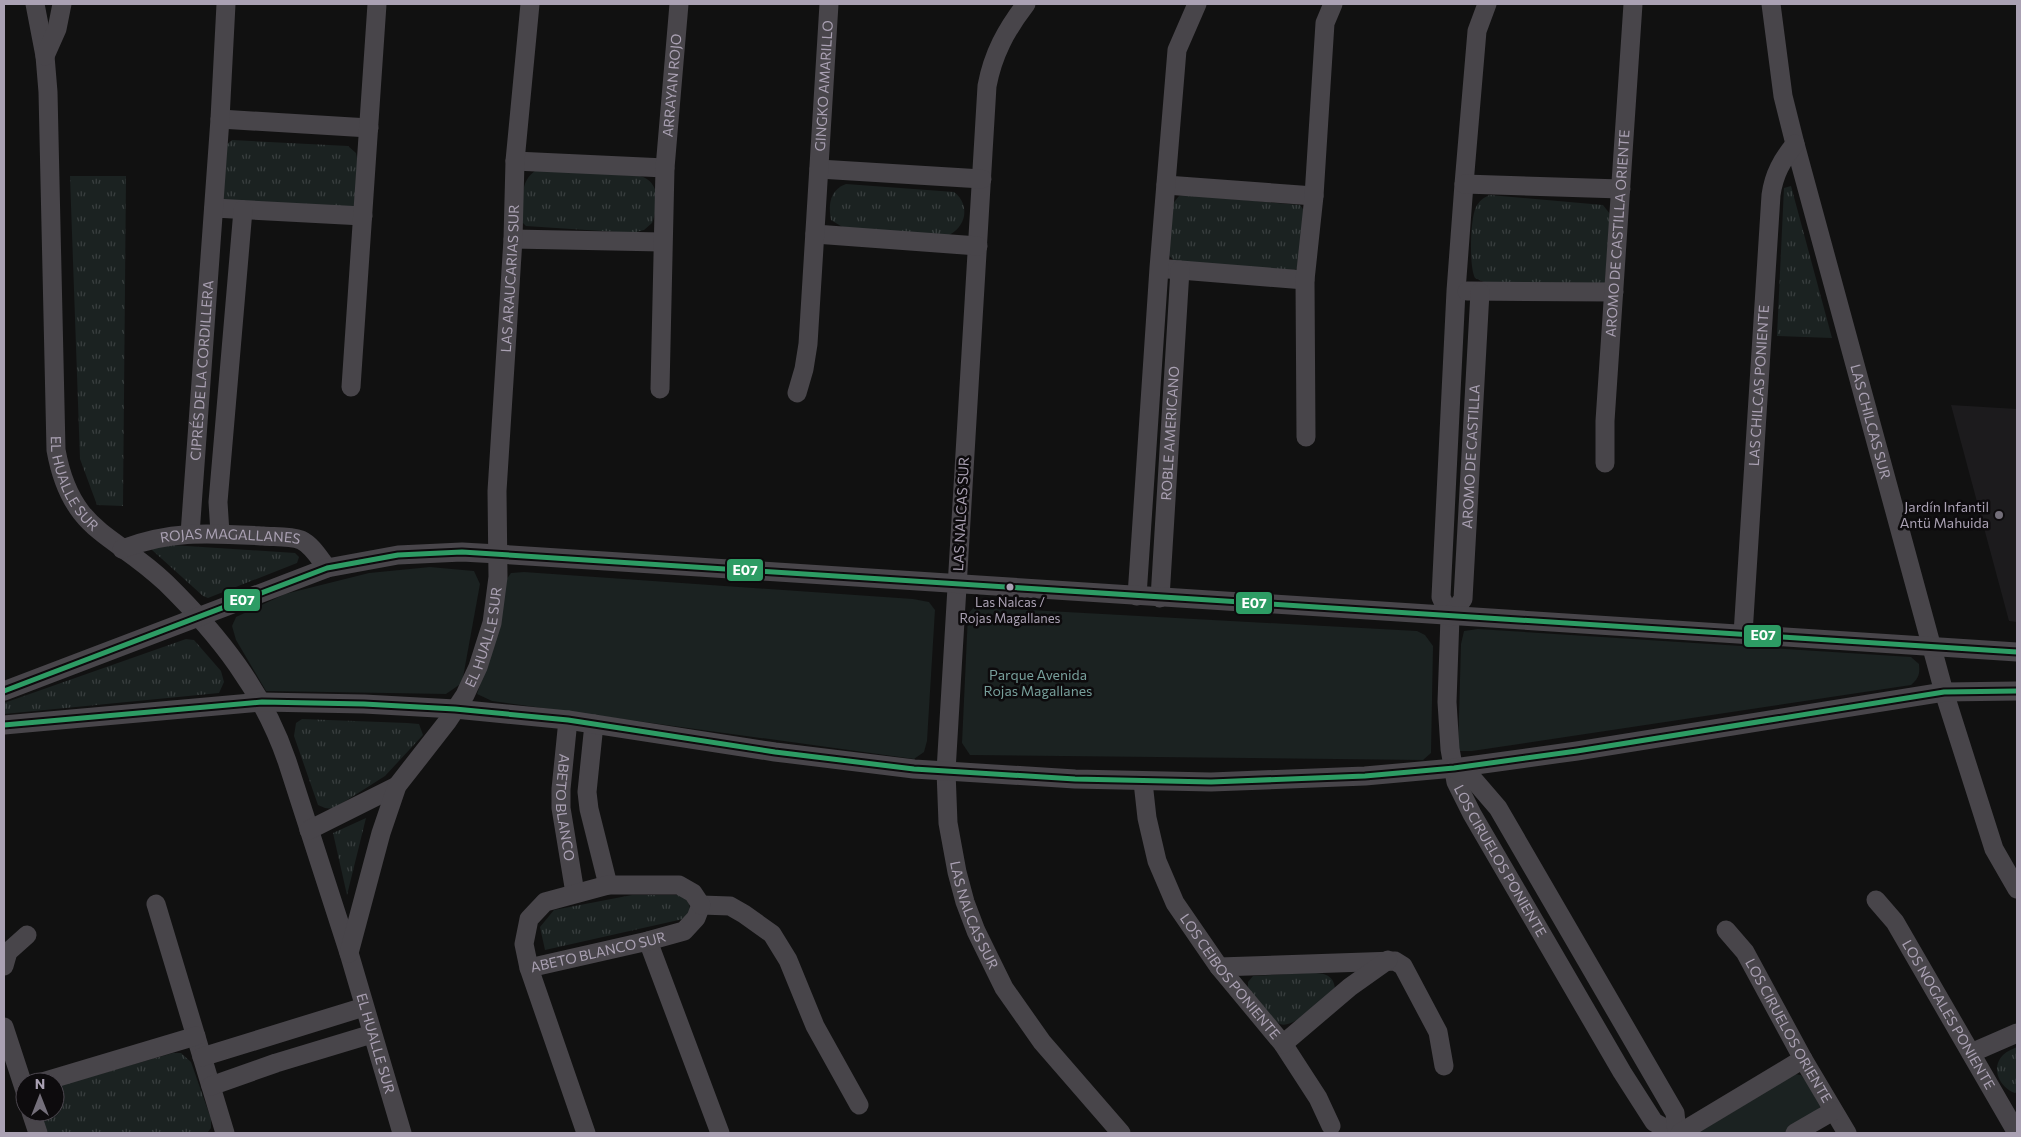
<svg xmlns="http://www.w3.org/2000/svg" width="2021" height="1137" font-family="Commissioner,sans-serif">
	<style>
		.built { fill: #1c1b1d }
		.grass { fill: url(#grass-tufts) }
		.park { fill: #1b2221 }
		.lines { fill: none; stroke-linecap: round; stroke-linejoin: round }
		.minor { stroke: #48454a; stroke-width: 19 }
		.bus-1-casing { stroke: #0d0b0d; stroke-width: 9 }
		.bus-1 { stroke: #2d9c64; stroke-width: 5 }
		.poi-dot { fill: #746f7a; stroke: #0d0b0d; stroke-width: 2 }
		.bus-dot { fill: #aaa1b3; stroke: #0d0b0d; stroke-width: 2 }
		.labels { text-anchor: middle; stroke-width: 5; stroke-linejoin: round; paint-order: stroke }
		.bus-label { font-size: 13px; fill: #aaa1b3; stroke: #0d0b0d }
		.street-label { font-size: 14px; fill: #aaa1b3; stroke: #0d0b0d }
		.poi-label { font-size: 14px; fill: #aaa1b3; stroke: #0d0b0d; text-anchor: end }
		.park-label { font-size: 14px; fill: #779f9b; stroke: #0d0b0d }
		.line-badge { stroke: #0d0b0d; stroke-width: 2 }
		.badge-label { font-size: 14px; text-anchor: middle; font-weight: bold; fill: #fff }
	</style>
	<defs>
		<pattern id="grass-tufts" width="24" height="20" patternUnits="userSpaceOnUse" patternTransform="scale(1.25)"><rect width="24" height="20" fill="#1b2221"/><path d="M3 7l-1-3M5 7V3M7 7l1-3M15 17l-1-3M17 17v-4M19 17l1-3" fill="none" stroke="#393f3f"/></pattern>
	</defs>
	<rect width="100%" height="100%" fill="#111"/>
	<!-- built -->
	<path class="built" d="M 1951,405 L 2017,409 L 2017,622 L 2009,621 Z"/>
	<!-- grass -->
	<g class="grass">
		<path d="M 232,140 L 348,146 L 356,153 L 357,158 L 357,200 L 352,210 L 218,200 L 226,145 Z"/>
		<path d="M 537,170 L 640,176 C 661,182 659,206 652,223 L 644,230 L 632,233 L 526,226 L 523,223 C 523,205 518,180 537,170 Z"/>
		<path d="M 70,176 L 126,176 L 123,506 L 97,505 L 80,459 Z"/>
		<path d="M 846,184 L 954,192 C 971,205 966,228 947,236 L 844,228 L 831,220 C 828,204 830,190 846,184 Z"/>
		<path d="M 1791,186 L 1832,338 L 1777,336 L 1784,188 Z"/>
		<path d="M 1185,195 L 1300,205 L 1305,212 L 1298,268 L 1294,270 L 1175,262 L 1167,253 L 1170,207 L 1179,196 Z"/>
		<path d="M 1490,195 L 1603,205 L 1610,214 L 1605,283 L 1486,283 L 1475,278 C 1469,267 1470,219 1476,207 C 1479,201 1484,197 1490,195 Z"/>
		<path d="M 156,544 L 295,553 L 299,557 L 297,563 L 208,598 L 203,596 L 152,550 L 153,546 Z"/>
		<path d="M 186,639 L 194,640 L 221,671 L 224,682 L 219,693 L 4,714 L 4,703 Z"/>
		<path d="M 302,719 L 407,723 L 419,724 L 423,735 L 385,776 L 333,809 L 325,808 L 318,805 L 294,736 L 296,723 Z"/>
		<path d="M 366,818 L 347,895 L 333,833 Z"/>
		<path d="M 632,895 L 687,895 L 692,917 L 545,950 L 540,927 L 554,910 Z"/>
		<path d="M 1309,973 C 1321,973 1334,973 1335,989 C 1325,997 1293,1030 1280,1024 C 1268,1018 1257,1000 1248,990 L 1248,982 L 1253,976 Z"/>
		<path d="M 2017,1047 L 2017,1092 L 2015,1093 C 2000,1088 1990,1068 2003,1055 C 2007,1051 2013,1049 2017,1047 Z"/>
		<path d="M 173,1053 L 181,1053 L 191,1062 L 211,1119 L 211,1128 L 207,1133 L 43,1133 L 36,1112 L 55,1112 L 55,1087 Z"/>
	</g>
	<!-- park -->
	<g class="park">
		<path d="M 430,567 L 474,571 L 480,584 L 462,683 L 446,694 L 266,691 L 236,640 L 232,626 L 236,617 L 285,594 L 369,573 Z"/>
		<path d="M 524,572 L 913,599 L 929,602 L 935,610 L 927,741 L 924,752 L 914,759 L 492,701 L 477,694 L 498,630 L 506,580 L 511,573 Z"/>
		<path d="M 974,607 L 1417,631 L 1425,635 L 1433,646 L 1431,753 L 1423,760 L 970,755 L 962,743 L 968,614 Z"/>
		<path d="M 1478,629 L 1911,657 L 1919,664 C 1920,674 1919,678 1911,685 L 1472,751 L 1458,751 L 1461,644 L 1464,631 Z"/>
		<path d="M 1795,1074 L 1801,1075 L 1823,1105 L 1788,1133 L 1698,1133 Z"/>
	</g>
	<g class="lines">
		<!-- minor -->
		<g class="minor">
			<path id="s1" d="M 35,4 L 45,56 L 48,92 L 56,450 C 71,533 114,533 166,583 C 219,635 263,691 287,761 L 349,953 L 402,1133"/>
			<path id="s2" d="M 1026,4 C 1006,30 993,54 987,86 L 946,771 L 948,823 L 957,872 L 965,902 L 976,931 L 1004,988 L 1042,1042 L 1121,1133"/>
			<path id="s3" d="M 1487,4 L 1477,31 L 1464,184 L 1456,291 L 1442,576 L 1441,597 L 1450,617 L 1447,702 L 1450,749 L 1456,782 L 1472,814 L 1622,1072 L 1654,1122 L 1673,1133"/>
			<path id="s4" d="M 1771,4 L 1783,96 L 1795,144 L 1944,692 L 1994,849 L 2017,889"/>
			<path d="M 45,56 L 57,29 L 62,4"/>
			<path d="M 220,119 L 369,128"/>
			<path d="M 515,161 L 665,168"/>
			<path d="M 819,169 L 982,179"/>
			<path d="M 1464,184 L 1621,189"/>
			<path d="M 1166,185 L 1314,196"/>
			<path d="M 214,208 L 363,216"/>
			<path d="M 815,234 L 978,246"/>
			<path d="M 513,239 L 662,242"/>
			<path d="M 1168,269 L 1305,280"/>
			<path d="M 1467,291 L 1614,292"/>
			<path d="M 351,387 L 377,4"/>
			<path id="s5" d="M 660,389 L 665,168 L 679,4"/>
			<path id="s6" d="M 797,393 L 804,369 L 808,344 L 829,4"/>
			<path d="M 1306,437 L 1305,280 L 1314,196 L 1325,23 L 1333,4"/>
			<path id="s7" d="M 1605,463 L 1605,421 L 1633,4"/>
			<path d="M 220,533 L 218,502 L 243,210"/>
			<path id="s8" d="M 190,534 L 220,119 L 226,4"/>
			<path id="s9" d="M 122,549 C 171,530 211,533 263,536 C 275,537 290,536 301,540 C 312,545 320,559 327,568"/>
			<path d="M 1137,596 L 1159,268 L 1177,50 L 1197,4"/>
			<path id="s10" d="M 1160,598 L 1180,270"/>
			<path id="s11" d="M 1450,617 L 1463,599 L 1480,292"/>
			<path id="s12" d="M 1743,634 L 1771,195 C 1774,174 1782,160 1795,144"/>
			<path d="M 4,691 L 327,568 L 398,555 L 462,552 L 498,554 L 2017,652"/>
			<path id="s13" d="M 568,720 L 561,789 L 561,808 L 575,893"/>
			<path d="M 594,724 L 587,792 L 589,809 L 608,885"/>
			<path d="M 4,725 L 262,702 L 364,704 L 455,709 L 568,720 L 775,752 L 914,769 L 1075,779 L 1211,782 L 1365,776 L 1454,768 L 1577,751 L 1944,692 L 2017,691"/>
			<path d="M 1454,768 L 1473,779 L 1498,808 L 1675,1113 L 1677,1133"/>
			<path id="s14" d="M 1143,782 L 1147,818 L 1157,861 L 1175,903 L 1219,967 L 1283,1044 L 1318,1098 L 1331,1126"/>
			<path d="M 309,830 L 397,786"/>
			<path id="s15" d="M 1876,900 L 1895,922 L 2017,1133"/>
			<path d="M 156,904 L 225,1133"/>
			<path d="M 701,905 L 730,906 L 744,914 L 772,934 L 788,960 L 815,1026 L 859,1105"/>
			<path id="s16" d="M 1726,930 L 1745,952 L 1803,1059 L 1847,1133"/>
			<path d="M 648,941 L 720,1133"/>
			<path id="s17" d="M 349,953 L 381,833 L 397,786 L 447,722 L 465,695 L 478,667 L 492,623 L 498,577 L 497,491 L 513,239 L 515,161 L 530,4"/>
			<path d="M 4,966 L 8,952 L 27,935"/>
			<path d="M 1219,967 L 1395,961 L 1403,966 L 1438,1032 L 1444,1066"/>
			<path id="s18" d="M 529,968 L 648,941 L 684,931 L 696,918 L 701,905"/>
			<path d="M 4,1027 L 25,1091"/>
			<path d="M 1283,1044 L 1350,987 L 1388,960"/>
			<path d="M 1971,1053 L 2017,1033"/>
			<path d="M 202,1057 L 364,1007"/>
			<path d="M 42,1082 L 196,1036"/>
			<path d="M 211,1086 L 276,1063 L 372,1034"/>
			<path d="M 31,1112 L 38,1133"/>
			<path d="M 586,1133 L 529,968 L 524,944 L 529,919 L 545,902 L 608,885 L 679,885 L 693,893 L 701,905"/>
			<path d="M 1680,1133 L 1803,1059"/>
			<path d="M 1795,1133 L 1833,1111"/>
		</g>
		<!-- bus-1 casing -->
		<g class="bus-1-casing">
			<g id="bus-1">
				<path d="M 4,691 L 327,568 L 398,555 L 462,552 L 2017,652"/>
				<path d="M 4,725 L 262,702 L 364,704 L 455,709 L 568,720 L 775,752 L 914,769 L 1075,779 L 1211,782 L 1365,776 L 1454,768 L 1577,751 L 1944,692 L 2017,691"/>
			</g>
		</g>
		<!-- bus-1 -->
		<use href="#bus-1" class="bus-1"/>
	</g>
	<!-- markers -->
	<circle class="poi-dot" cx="1999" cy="515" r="5"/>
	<circle class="bus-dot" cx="1010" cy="587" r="4.5"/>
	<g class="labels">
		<!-- bus labels -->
		<g class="bus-label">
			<text x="1010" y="607">Las Nalcas /<tspan x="1010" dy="16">Rojas Magallanes</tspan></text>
		</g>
		<!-- street labels -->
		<g class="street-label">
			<text dy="5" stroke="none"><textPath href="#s5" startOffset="304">ARRAYAN ROJO</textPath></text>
			<text dy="5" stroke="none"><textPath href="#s6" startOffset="309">GINGKO AMARILLO</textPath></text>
			<text dy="5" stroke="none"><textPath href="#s7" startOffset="230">AROMO DE CASTILLA ORIENTE</textPath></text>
			<text dy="5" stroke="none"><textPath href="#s17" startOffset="710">LAS ARAUCARIAS SUR</textPath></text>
			<text dy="5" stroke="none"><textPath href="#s8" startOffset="164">CIPRÉS DE LA CORDILLERA</textPath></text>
			<text dy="5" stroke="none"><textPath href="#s12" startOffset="249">LAS CHILCAS PONIENTE</textPath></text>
			<text dy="5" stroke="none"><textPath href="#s4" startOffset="430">LAS CHILCAS SUR</textPath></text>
			<text dy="5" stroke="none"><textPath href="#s10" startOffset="165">ROBLE AMERICANO</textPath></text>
			<text dy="5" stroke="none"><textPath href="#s11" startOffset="165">AROMO DE CASTILLA</textPath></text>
			<text dy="5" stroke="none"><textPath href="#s1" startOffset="485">EL HUALLE SUR</textPath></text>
			<text transform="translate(961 514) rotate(-87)" y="5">LAS NALCAS SUR</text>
			<text dy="5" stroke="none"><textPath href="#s9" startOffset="110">ROJAS MAGALLANES</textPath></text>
			<text dy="5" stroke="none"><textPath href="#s17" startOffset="349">EL HUALLE SUR</textPath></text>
			<text dy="5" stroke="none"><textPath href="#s13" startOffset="88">ABETO BLANCO</textPath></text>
			<text dy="5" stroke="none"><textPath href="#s3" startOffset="874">LOS CIRUELOS PONIENTE</textPath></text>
			<text dy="5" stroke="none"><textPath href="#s2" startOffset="926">LAS NALCAS SUR</textPath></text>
			<text dy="5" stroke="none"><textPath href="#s18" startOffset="71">ABETO BLANCO SUR</textPath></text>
			<text dy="5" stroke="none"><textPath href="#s14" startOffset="218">LOS CEIBOS PONIENTE</textPath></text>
			<text dy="5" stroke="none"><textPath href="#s15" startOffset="136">LOS NOGALES PONIENTE</textPath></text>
			<text dy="5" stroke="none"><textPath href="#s16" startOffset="119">LOS CIRUELOS ORIENTE</textPath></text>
			<text dy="5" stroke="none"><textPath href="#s1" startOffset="1139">EL HUALLE SUR</textPath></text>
		</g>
		<!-- poi labels -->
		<g class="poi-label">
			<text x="1989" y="512">Jardín Infantil<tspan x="1989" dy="16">Antü Mahuida</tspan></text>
		</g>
		<!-- park labels -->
		<g class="park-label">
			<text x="1038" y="680">Parque Avenida<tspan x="1038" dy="16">Rojas Magallanes</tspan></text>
		</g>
	</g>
	<g class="line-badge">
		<rect x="726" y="558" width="38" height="24" rx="5" fill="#2d9c64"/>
		<rect x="223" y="588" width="38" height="24" rx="5" fill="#2d9c64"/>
		<rect x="1235" y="591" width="38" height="24" rx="5" fill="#2d9c64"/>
		<rect x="1743" y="624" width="39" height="24" rx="5" fill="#2d9c64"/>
	</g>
	<g class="badge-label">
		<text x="745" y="575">E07</text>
		<text x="242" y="605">E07</text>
		<text x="1254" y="608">E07</text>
		<text x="1763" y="640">E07</text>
	</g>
	<!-- border -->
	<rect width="2021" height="1137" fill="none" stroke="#aaa1b3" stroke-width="10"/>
	<!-- north arrow -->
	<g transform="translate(40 1097)"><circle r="24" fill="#0d0b0d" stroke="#4c474f"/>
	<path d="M0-4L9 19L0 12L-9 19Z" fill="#746f7a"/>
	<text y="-8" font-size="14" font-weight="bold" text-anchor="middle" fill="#aaa1b3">N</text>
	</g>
</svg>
